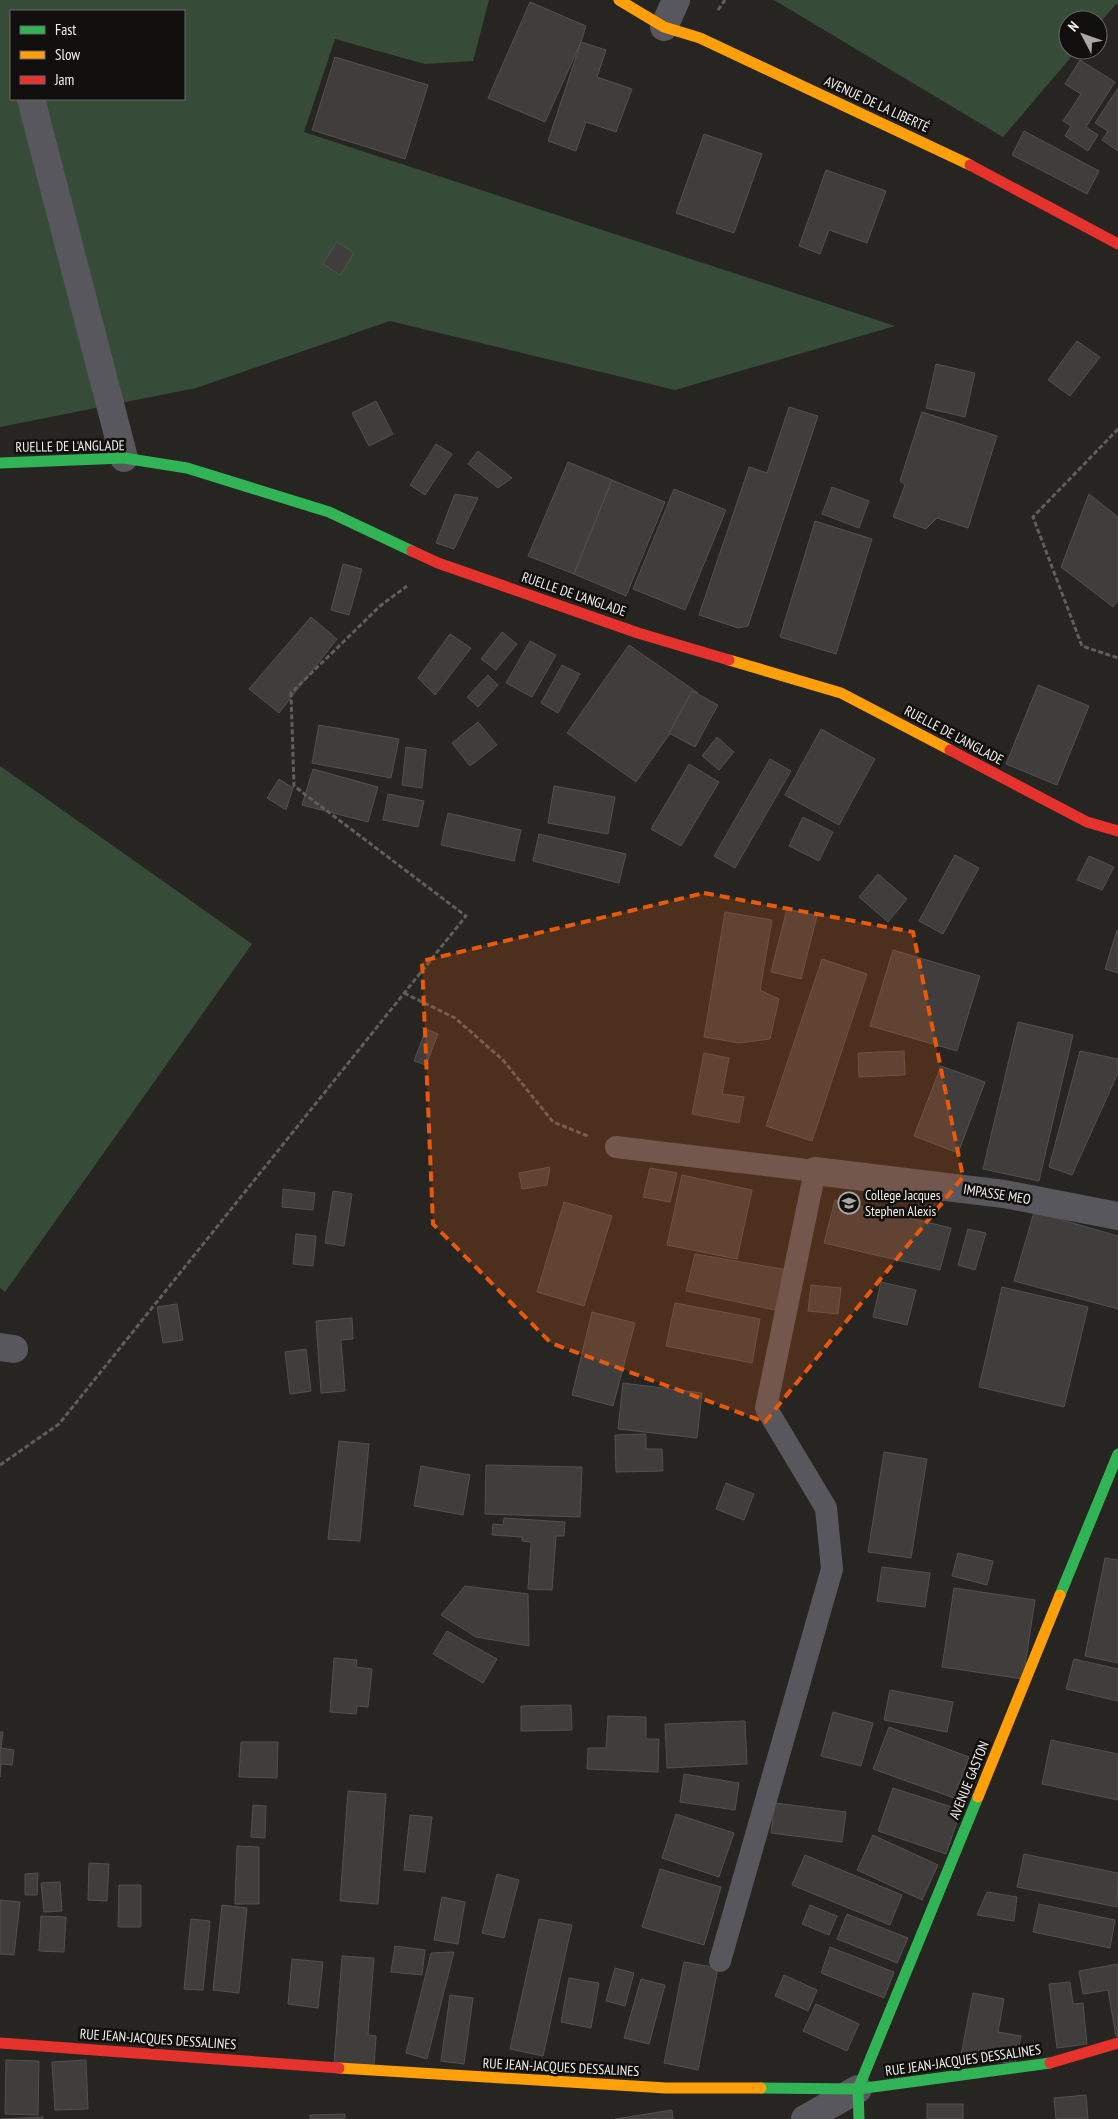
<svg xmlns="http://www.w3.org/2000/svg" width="1118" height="2119" font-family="'PT Sans Narrow',sans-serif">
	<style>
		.green { fill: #374c38; fill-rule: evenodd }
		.building { fill: #3f3e3c; stroke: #52514f }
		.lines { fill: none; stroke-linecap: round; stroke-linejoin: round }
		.path { stroke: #5e5d5f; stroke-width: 3; stroke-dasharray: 5 2.5; stroke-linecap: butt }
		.lane { stroke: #58575d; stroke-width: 22 }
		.street { stroke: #58575d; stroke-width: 28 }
		.fast { stroke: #30b455; stroke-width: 11 }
		.slow { stroke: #ff9f0a; stroke-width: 11 }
		.jam { stroke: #e5322d; stroke-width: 11 }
		.marked { fill: #e8590c; fill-opacity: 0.2; stroke: #e8590c; stroke-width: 4; stroke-dasharray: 10 6; stroke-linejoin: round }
		.labels { text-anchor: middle; stroke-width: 5; stroke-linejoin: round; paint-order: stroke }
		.street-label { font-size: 14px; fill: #f1efec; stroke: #100f0d }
		.poi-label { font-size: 14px; fill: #f1efec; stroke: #100f0d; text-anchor: start }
	</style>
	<rect width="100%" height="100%" fill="#272522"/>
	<!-- green -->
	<g class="green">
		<path d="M 0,0 L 489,0 L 473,61 L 425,64 L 335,39 L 304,132 L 895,326 L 675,390 L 390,321 L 196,388 L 0,427 ZM 11,11 L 184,11 L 184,99 L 11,99 Z"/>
		<path d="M 774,0 L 1118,0 L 1118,5 L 1116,4 L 1098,25 L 1098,20 L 1068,20 L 1068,50 L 1077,50 L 1003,137 Z"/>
		<path d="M 0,766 L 252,944 L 5,1292 L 0,1288 Z"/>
	</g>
	<!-- building -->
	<g class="building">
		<path d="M 530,2 L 586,26 L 581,42 L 545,122 L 488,98 Z"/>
		<path d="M 581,42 L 606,50 L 597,77 L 632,89 L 616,132 L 586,122 L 576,151 L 548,141 Z"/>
		<path d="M 335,57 L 428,85 L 405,159 L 312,130 Z"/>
		<path d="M 1080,60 L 1115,82 L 1086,127 L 1098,135 L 1088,151 L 1065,136 L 1071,126 L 1063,121 L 1081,94 L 1065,84 Z"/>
		<path d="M 1118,88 L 1118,151 L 1102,140 L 1108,131 L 1095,123 Z"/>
		<path d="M 1024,131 L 1099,171 L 1087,194 L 1012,155 Z"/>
		<path d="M 704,134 L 762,154 L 734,233 L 676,213 Z"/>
		<path d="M 826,170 L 886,191 L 867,243 L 829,230 L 820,254 L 799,246 Z"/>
		<path d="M 337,242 L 354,253 L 340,275 L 323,264 Z"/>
		<path d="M 1077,341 L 1100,357 L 1070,396 L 1048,380 Z"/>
		<path d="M 936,364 L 975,373 L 965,417 L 926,408 Z"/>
		<path d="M 376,401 L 393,434 L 369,446 L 352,413 Z"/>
		<path d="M 789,407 L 818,416 L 748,626 L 738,628 L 699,615 L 749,467 L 767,473 Z"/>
		<path d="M 922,412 L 997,436 L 968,528 L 937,518 L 926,529 L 893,517 L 905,485 L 900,481 Z"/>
		<path d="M 436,444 L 452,454 L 425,495 L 410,485 Z"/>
		<path d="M 478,451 L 512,478 L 498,488 L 468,464 Z"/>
		<path d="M 568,462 L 612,480 L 574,574 L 528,556 Z"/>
		<path d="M 612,480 L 665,502 L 626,596 L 574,574 Z"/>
		<path d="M 832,487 L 869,501 L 859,528 L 822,514 Z"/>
		<path d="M 674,489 L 726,510 L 685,610 L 633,589 Z"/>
		<path d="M 455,494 L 478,498 L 454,549 L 436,543 Z"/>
		<path d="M 1089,494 L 1118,517 L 1118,601 L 1113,607 L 1061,567 Z"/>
		<path d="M 815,521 L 872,539 L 836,654 L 780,637 Z"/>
		<path d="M 343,564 L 362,569 L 349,615 L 331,610 Z"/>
		<path d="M 311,617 L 337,639 L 279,713 L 249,689 Z"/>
		<path d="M 502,632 L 517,644 L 496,670 L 481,659 Z"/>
		<path d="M 450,634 L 471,648 L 435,695 L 418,678 Z"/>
		<path d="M 530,641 L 556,655 L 532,697 L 506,683 Z"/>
		<path d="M 629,645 L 698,693 L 636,782 L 567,733 Z"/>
		<path d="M 562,665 L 580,674 L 558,713 L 541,703 Z"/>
		<path d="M 488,675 L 498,685 L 478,707 L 467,697 Z"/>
		<path d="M 1038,685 L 1089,706 L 1057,785 L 1006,764 Z"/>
		<path d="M 692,691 L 718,705 L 695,747 L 669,733 Z"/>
		<path d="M 478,722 L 497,745 L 470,766 L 452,743 Z"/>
		<path d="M 319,725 L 399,739 L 391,778 L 312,763 Z"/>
		<path d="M 821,729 L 875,759 L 839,825 L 785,795 Z"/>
		<path d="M 717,737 L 734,752 L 719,770 L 702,756 Z"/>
		<path d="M 406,747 L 426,750 L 422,788 L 402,785 Z"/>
		<path d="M 770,759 L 791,771 L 735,868 L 714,856 Z"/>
		<path d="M 689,764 L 719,782 L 681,846 L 651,829 Z"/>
		<path d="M 313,769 L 378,787 L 368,822 L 302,805 Z"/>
		<path d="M 279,779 L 293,788 L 286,810 L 267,798 Z"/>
		<path d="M 554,786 L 615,797 L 608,834 L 548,823 Z"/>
		<path d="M 388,794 L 424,801 L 418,827 L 383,820 Z"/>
		<path d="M 448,813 L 521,830 L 514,861 L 441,845 Z"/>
		<path d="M 803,817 L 833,832 L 819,861 L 789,846 Z"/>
		<path d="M 539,834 L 626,854 L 619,883 L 533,861 Z"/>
		<path d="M 955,855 L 979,868 L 943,934 L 919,921 Z"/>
		<path d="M 1089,856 L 1114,867 L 1102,890 L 1077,880 Z"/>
		<path d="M 878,874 L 907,899 L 888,922 L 859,897 Z"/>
		<path d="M 787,909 L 817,916 L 801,979 L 771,972 Z"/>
		<path d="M 725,912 L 772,920 L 760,990 L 779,999 L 770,1039 L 739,1043 L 704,1037 Z"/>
		<path d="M 1117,930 L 1118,930 L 1118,973 L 1105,969 Z"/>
		<path d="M 893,950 L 980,976 L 957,1051 L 870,1026 Z"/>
		<path d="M 822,959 L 867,974 L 812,1141 L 766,1126 Z"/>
		<path d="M 1018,1022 L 1073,1035 L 1039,1181 L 983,1169 Z"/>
		<path d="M 426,1029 L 438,1034 L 426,1065 L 414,1061 Z"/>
		<path d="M 904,1051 L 905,1075 L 859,1077 L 858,1053 Z"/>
		<path d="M 1080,1051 L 1118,1059 L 1118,1073 L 1072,1175 L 1049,1167 Z"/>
		<path d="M 704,1053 L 729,1058 L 722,1094 L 744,1097 L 739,1123 L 692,1114 Z"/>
		<path d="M 941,1066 L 985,1082 L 958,1153 L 914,1136 Z"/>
		<path d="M 550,1167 L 547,1185 L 522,1189 L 519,1173 Z"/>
		<path d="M 650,1168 L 677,1173 L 670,1202 L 643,1197 Z"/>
		<path d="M 682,1175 L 752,1190 L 737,1259 L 667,1245 Z"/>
		<path d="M 283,1189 L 315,1193 L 313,1210 L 282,1207 Z"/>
		<path d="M 333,1191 L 352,1194 L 344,1246 L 325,1243 Z"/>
		<path d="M 835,1200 L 951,1228 L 940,1270 L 824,1243 Z"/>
		<path d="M 564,1202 L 612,1216 L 584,1306 L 537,1292 Z"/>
		<path d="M 1034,1212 L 1118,1236 L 1118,1309 L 1014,1281 Z"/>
		<path d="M 968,1229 L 986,1233 L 975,1270 L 958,1265 Z"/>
		<path d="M 296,1234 L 316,1236 L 313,1266 L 293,1264 Z"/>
		<path d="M 695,1254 L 788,1270 L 779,1311 L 686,1291 Z"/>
		<path d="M 881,1282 L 916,1290 L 907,1325 L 873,1317 Z"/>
		<path d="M 811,1285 L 841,1288 L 838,1314 L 808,1311 Z"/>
		<path d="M 1002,1287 L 1088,1307 L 1064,1407 L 979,1387 Z"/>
		<path d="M 675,1303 L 760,1319 L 752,1363 L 666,1346 Z"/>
		<path d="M 177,1304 L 183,1340 L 163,1343 L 157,1307 Z"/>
		<path d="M 592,1312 L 635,1323 L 613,1406 L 572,1395 Z"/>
		<path d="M 352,1318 L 353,1339 L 341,1340 L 345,1391 L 321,1393 L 316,1321 Z"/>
		<path d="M 306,1349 L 311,1391 L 290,1394 L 285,1352 Z"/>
		<path d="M 623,1383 L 702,1393 L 697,1438 L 618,1429 Z"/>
		<path d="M 646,1434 L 646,1449 L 662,1449 L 663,1471 L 616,1472 L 615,1435 Z"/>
		<path d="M 339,1441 L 369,1444 L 360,1541 L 328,1539 Z"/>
		<path d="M 884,1452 L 927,1459 L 911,1558 L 868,1552 Z"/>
		<path d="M 486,1465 L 582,1467 L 580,1517 L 485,1514 Z"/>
		<path d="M 421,1466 L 470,1475 L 463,1515 L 414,1506 Z"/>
		<path d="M 726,1483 L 754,1494 L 744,1520 L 716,1509 Z"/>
		<path d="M 504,1518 L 565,1522 L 564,1536 L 556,1536 L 552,1590 L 528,1589 L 531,1542 L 522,1541 L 522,1537 L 492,1535 L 493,1524 L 503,1525 Z"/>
		<path d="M 958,1553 L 993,1561 L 987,1585 L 952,1576 Z"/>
		<path d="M 1105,1558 L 1118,1560 L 1118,1663 L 1085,1656 Z"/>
		<path d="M 882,1567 L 930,1573 L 925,1607 L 877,1601 Z"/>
		<path d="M 465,1586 L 528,1594 L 529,1646 L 476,1637 L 441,1615 Z"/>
		<path d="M 954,1588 L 1035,1600 L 1023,1679 L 942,1667 Z"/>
		<path d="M 447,1631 L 497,1659 L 483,1683 L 433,1654 Z"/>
		<path d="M 334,1658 L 357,1660 L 356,1667 L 372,1669 L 368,1707 L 357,1706 L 356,1714 L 330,1712 Z"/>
		<path d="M 1074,1659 L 1118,1669 L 1118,1701 L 1066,1689 Z"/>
		<path d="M 890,1690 L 953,1702 L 947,1732 L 884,1720 Z"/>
		<path d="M 571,1705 L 572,1730 L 521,1731 L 521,1706 Z"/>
		<path d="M 833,1712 L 873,1723 L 861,1766 L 821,1756 Z"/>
		<path d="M 608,1716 L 646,1717 L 646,1739 L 659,1739 L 658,1772 L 587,1769 L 588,1748 L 606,1748 Z"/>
		<path d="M 745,1721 L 747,1764 L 667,1768 L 665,1724 Z"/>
		<path d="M 889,1727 L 969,1757 L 954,1798 L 873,1769 Z"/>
		<path d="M 0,1732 L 3,1732 L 1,1748 L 14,1750 L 12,1765 L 1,1764 L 0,1777 Z"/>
		<path d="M 1051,1740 L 1118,1754 L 1118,1800 L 1042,1784 Z"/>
		<path d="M 241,1742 L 278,1742 L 277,1778 L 239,1777 Z"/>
		<path d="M 684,1774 L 739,1783 L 735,1810 L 680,1802 Z"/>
		<path d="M 893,1788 L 961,1810 L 946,1854 L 878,1831 Z"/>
		<path d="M 348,1791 L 386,1794 L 378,1904 L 340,1901 Z"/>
		<path d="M 775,1803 L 846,1812 L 842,1842 L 771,1833 Z"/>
		<path d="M 253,1805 L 266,1806 L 265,1838 L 251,1837 Z"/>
		<path d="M 676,1814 L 734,1833 L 719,1877 L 662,1858 Z"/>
		<path d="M 410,1815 L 432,1817 L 425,1872 L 404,1870 Z"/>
		<path d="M 873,1835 L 938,1865 L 922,1900 L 857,1870 Z"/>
		<path d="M 237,1846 L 259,1847 L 259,1904 L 235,1904 Z"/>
		<path d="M 1024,1854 L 1118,1873 L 1117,1907 L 1017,1887 Z"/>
		<path d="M 805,1855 L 902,1895 L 890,1925 L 792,1885 Z"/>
		<path d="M 89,1863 L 109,1864 L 107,1901 L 88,1900 Z"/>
		<path d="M 660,1869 L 721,1887 L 704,1945 L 642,1927 Z"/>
		<path d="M 38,1873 L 37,1895 L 25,1895 L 25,1874 Z"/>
		<path d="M 497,1874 L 519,1880 L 504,1938 L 482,1933 Z"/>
		<path d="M 60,1882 L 62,1911 L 44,1912 L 41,1883 Z"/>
		<path d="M 119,1885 L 141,1885 L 141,1927 L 118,1927 Z"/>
		<path d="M 987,1892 L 1017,1897 L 1014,1921 L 977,1915 Z"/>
		<path d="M 442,1897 L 465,1902 L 458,1944 L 434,1940 Z"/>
		<path d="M 0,1900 L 20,1902 L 14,1955 L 0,1954 Z"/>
		<path d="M 1039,1904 L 1115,1920 L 1110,1948 L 1033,1932 Z"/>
		<path d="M 222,1905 L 247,1908 L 239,1993 L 213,1990 Z"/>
		<path d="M 810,1905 L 837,1916 L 829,1935 L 802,1924 Z"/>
		<path d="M 847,1914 L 908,1938 L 897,1963 L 837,1939 Z"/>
		<path d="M 41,1916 L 66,1917 L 64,1952 L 39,1951 Z"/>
		<path d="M 191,1919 L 210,1921 L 203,1990 L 184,1989 Z"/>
		<path d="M 539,1919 L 572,1925 L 543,2056 L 510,2049 Z"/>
		<path d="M 395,1946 L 425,1950 L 422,1975 L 391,1972 Z"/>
		<path d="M 830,1947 L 894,1972 L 884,1998 L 821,1973 Z"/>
		<path d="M 454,1952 L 427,2059 L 406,2053 L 431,1953 Z"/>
		<path d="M 342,1956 L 374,1958 L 368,2035 L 376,2036 L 374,2066 L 334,2064 Z"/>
		<path d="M 292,1959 L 323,1962 L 318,2008 L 288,2004 Z"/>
		<path d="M 684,1962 L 718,1968 L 698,2070 L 664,2063 Z"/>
		<path d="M 1118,1964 L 1118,2036 L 1116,2036 L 1108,1990 L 1083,1994 L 1079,1971 Z"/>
		<path d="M 615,1968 L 634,1973 L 625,2006 L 606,2001 Z"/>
		<path d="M 784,1975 L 817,1990 L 808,2011 L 775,1996 Z"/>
		<path d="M 569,1978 L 599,1983 L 591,2028 L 561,2022 Z"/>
		<path d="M 641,1979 L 665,1985 L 649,2044 L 624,2038 Z"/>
		<path d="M 1070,1982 L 1073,2004 L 1083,2003 L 1087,2044 L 1057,2048 L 1049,1984 Z"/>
		<path d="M 973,1993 L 1004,1999 L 998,2032 L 1021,2036 L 1015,2064 L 961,2055 Z"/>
		<path d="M 450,1995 L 473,1998 L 464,2064 L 441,2061 Z"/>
		<path d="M 816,2004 L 859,2024 L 847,2051 L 803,2031 Z"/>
		<path d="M 6,2060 L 39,2061 L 38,2115 L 5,2114 Z"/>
		<path d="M 86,2060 L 88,2109 L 55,2110 L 52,2062 Z"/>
		<path d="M 1086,2095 L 1088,2119 L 1056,2119 L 1054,2098 Z"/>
		<rect x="927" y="2104" width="36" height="15"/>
		<path d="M 672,2110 L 673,2119 L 615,2119 Z"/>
		<path d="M 345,2114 L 345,2119 L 310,2119 L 310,2115 Z"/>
		<path d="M 43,2117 L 43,2119 L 0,2119 Z"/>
	</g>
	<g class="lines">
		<!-- path -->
		<g class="path">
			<path d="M 718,10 L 725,0"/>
			<path d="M 1118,429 L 1033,517 L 1082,646 L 1118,658"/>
			<path d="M 404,993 L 455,1018 L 503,1060 L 553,1122 L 588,1136"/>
			<path d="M 0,1465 L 59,1424 L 466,916 L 294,786 L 291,693 L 380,606 L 407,586"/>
		</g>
		<!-- lane -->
		<path class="lane" d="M 616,1147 L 815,1171 L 766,1408 L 826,1508 L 832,1569 L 720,1961"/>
		<!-- street -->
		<g class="street">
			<path d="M 664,27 L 676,0"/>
			<path d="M 31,99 L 124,458"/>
			<path d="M 815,1171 L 1004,1194 L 1118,1216"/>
			<path d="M 0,1347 L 14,1349"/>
			<path d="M 805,2119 L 858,2089"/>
		</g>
		<!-- fast -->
		<g class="fast">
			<path d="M 0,463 L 124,458 L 187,468 L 329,512 L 412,551"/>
			<path d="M 1060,1595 L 1118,1454"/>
			<path d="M 761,2088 L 858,2089 L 1050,2063"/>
			<path d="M 859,2119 L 858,2089 L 978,1797"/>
		</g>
		<!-- slow -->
		<g class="slow">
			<path d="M 619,0 L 664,27 L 700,38 L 970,165"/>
			<path d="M 729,660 L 841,693 L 950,750"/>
			<path d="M 978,1797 L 1060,1595"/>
			<path d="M 339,2068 L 666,2088 L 761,2088"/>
		</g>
		<!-- jam -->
		<g class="jam">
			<path d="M 970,165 L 1118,244"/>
			<path d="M 412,551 L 438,563 L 638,633 L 729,660"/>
			<path d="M 950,750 L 1087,822 L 1118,831"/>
			<path d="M 0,2043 L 339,2068"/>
			<path d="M 1050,2063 L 1118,2043"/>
		</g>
	</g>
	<!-- marked area -->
	<path class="marked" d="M 704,893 L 913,932 L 963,1177 L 765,1422 L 551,1343 L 433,1224 L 422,961 Z"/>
	<!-- icons -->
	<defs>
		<g id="school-ring" transform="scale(1.125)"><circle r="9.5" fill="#100f0d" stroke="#aaa8a5" stroke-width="1.5"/><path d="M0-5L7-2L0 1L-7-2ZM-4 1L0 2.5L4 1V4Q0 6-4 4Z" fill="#aaa8a5"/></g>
	</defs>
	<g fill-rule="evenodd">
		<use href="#school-ring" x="849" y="1203"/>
	</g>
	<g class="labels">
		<!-- street labels -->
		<g class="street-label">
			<text transform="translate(877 104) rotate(25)" y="5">AVENUE DE LA LIBERTÉ</text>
			<text transform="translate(70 446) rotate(-1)" y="5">RUELLE DE L'ANGLADE</text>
			<text transform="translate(574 594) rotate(19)" y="5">RUELLE DE L'ANGLADE</text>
			<text transform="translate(954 735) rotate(28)" y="5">RUELLE DE L'ANGLADE</text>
			<text transform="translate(997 1194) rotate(9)" y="5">IMPASSE MEO</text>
			<text transform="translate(969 1780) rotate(-68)" y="5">AVENUE GASTON</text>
			<text transform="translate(158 2039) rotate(4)" y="5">RUE JEAN-JACQUES DESSALINES</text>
			<text transform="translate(963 2060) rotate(-8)" y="5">RUE JEAN-JACQUES DESSALINES</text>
			<text transform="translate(561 2067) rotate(3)" y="5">RUE JEAN-JACQUES DESSALINES</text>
		</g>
		<!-- poi labels -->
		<g class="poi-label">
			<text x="865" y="1200">College Jacques<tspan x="865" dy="16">Stephen Alexis</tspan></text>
		</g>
	</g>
	<!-- legend -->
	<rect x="10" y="10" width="175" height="90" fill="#100f0d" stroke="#6a6966"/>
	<rect x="20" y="26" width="25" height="8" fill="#30b455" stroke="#6a6966"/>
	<text x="55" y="35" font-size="15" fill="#f1efec">Fast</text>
	<rect x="20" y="51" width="25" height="8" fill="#ff9f0a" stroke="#6a6966"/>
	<text x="55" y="60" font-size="15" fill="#f1efec">Slow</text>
	<rect x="20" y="76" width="25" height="8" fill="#e5322d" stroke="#6a6966"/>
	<text x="55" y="85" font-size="15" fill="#f1efec">Jam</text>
	<!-- north arrow -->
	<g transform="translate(1083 35) rotate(311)"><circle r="24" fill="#100f0d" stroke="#6a6966"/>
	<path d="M0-4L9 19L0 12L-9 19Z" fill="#aaa8a5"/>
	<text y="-8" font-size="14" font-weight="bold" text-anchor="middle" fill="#f1efec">N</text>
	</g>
</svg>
